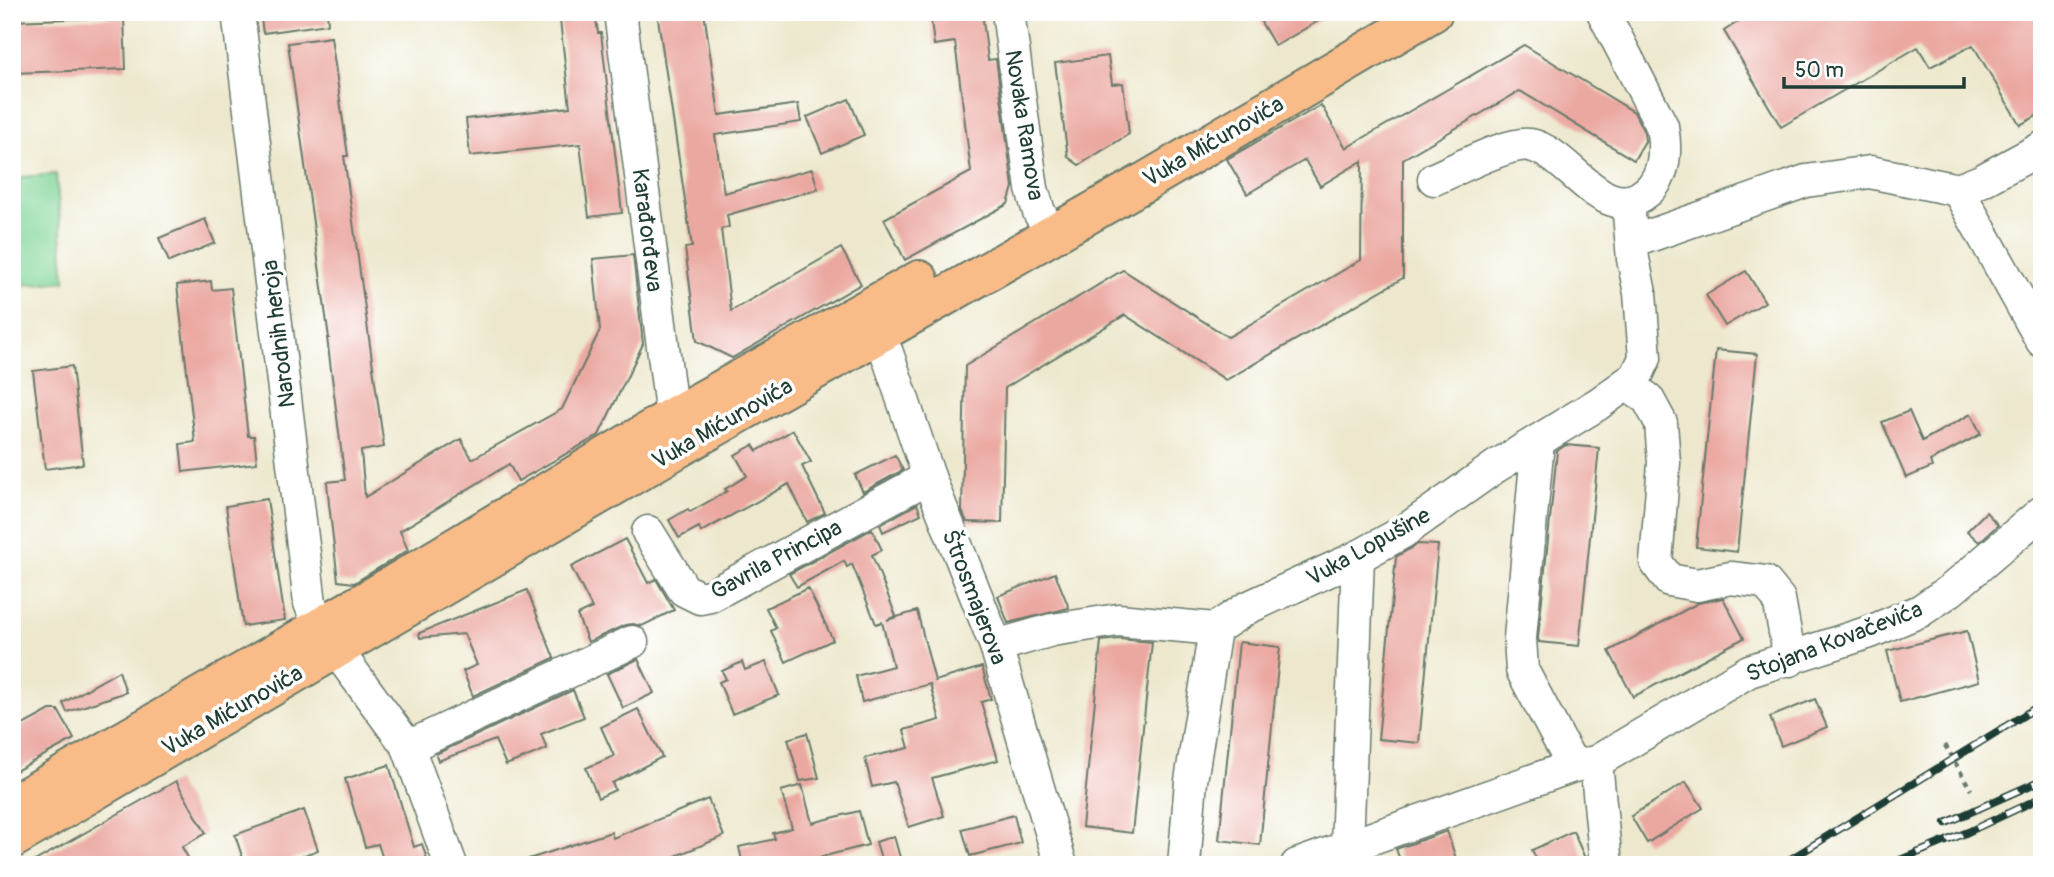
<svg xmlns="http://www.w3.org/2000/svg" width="2054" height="877" font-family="Pangolin,sans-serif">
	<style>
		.green { fill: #81d699; stroke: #508a66; stroke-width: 2 }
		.building { fill: #eba8a1 }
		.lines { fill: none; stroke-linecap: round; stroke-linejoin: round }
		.minor-casing { stroke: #67796a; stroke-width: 35 }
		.major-casing { stroke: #67796a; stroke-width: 42 }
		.path { stroke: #67796a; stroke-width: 4.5; stroke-dasharray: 5 5; stroke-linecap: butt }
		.minor { stroke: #fff; stroke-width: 32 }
		.major { stroke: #f9bc89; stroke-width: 38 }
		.rail-casing { stroke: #1f3d34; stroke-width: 8 }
		.rail { stroke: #fff; stroke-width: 5; stroke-dasharray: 16; stroke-linecap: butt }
		.labels { text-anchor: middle; stroke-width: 7; stroke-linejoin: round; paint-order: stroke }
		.street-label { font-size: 23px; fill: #1f3d34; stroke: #fff }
	</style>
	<rect width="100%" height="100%" fill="#fff"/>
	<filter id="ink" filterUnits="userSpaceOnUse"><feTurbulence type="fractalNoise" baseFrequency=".0143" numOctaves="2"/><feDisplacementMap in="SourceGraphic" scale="14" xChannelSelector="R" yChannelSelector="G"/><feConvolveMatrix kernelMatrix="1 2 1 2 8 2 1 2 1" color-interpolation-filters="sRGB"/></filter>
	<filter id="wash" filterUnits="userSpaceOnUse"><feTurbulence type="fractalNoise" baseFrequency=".00686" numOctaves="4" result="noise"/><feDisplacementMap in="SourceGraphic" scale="28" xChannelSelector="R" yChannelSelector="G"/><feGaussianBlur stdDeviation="1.57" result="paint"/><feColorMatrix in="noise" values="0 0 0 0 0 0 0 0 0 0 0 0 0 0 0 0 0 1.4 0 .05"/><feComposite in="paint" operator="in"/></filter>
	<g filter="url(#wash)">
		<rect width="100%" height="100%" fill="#ede8cd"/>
		<!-- green -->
		<path class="green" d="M 56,174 L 65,281 L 12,286 L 12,178 Z"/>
		<g id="blocks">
			<!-- building -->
			<g class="building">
				<path d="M 260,12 L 327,12 L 328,24 L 263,33 Z"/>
				<path d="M 559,12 L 595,12 L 598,33 L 601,33 L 622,213 L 589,217 L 580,144 L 470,156 L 466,119 L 570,107 Z"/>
				<path d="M 657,12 L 704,12 L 719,115 L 798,104 L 801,122 L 715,135 L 724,193 L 812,169 L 818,189 L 727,215 L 729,227 L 721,229 L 731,311 L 841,248 L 861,284 L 732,358 L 697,341 L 685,248 L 692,247 Z"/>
				<path d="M 930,12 L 982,12 L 988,60 L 996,59 L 1013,187 L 1008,204 L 905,260 L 884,219 L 971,172 L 955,42 L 934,45 Z"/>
				<path d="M 1255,12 L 1334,12 L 1275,46 Z"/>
				<path d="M 1753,12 L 2042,12 L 2042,113 L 2020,125 L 1973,45 L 1930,67 L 1918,47 L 1781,127 L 1724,31 Z"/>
				<path d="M 124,17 L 126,69 L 12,73 L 12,21 Z"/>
				<path d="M 331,37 L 348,156 L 344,156 L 384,447 L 361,451 L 365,497 L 461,439 L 472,459 L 562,409 L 600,330 L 593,259 L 633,255 L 643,344 L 599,435 L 518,481 L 509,464 L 400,531 L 408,550 L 354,583 L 338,581 L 329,504 L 327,482 L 345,480 L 327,338 L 329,338 L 288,43 Z"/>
				<path d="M 1524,45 L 1634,112 L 1644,132 L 1645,141 L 1634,160 L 1520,91 L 1403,159 L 1403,278 L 1226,380 L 1125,315 L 1005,388 L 1002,523 L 967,522 L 962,511 L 965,366 L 1123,270 L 1228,337 L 1361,260 L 1362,161 L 1320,186 L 1305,160 L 1247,194 L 1227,159 L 1321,105 L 1346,148 Z"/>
				<path d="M 1108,56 L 1112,84 L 1123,83 L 1129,134 L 1079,165 L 1068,157 L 1055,63 Z"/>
				<path d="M 849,99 L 864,135 L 822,153 L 807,117 Z"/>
				<path d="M 205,219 L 215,243 L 169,262 L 159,238 Z"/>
				<path d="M 1746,271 L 1765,302 L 1725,326 L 1706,295 Z"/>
				<path d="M 211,281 L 212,290 L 231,288 L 248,436 L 254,436 L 257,463 L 183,472 L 180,444 L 195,442 L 177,285 Z"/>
				<path d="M 1716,350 L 1757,354 L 1737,552 L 1696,547 Z"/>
				<path d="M 72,366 L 83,464 L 45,469 L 33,371 Z"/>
				<path d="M 1909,411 L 1922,441 L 1971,414 L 1981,434 L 1930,461 L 1932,467 L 1906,478 L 1882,422 Z"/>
				<path d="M 793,430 L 811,462 L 802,466 L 825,513 L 807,522 L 789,484 L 701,532 L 699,527 L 679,538 L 669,520 L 688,509 L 690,512 L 727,491 L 725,489 L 747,476 L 735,455 L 753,445 L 757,451 Z"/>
				<path d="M 1566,445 L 1599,448 L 1579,646 L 1539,642 L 1538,638 L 1557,451 Z"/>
				<path d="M 895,455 L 903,470 L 863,492 L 855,475 Z"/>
				<path d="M 267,499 L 285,620 L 243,626 L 226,506 Z"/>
				<path d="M 917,504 L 921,514 L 883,532 L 880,525 Z"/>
				<path d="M 1986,512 L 1998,525 L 1979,542 L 1967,531 Z"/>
				<path d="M 872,529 L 882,550 L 872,555 L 896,616 L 887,620 L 917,611 L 935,681 L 982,667 L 991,699 L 981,702 L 998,760 L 932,778 L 944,816 L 909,827 L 894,782 L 872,787 L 865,758 L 909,748 L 904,730 L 940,720 L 930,684 L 862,702 L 856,676 L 893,666 L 882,622 L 876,624 L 852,564 L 847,567 L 844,561 L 797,587 L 789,574 Z"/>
				<path d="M 625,539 L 648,583 L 656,579 L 674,610 L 642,626 L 633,624 L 625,625 L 588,642 L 577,615 L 592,608 L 571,567 Z"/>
				<path d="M 1418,544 L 1438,545 L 1419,743 L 1378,739 L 1396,557 Z"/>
				<path d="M 1055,573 L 1069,608 L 1008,623 L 998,596 Z"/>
				<path d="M 808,588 L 833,640 L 786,662 L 771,631 L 776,628 L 766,608 Z"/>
				<path d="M 527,590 L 554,658 L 473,696 L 463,671 L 477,665 L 464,634 L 420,638 L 419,633 Z"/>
				<path d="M 1723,598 L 1744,638 L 1633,697 L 1609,651 L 1698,603 Z"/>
				<path d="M 1967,631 L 1979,681 L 1900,702 L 1887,651 Z"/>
				<path d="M 1119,639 L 1152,642 L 1132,833 L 1082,827 L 1101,641 Z"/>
				<path d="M 1239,642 L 1280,647 L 1260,845 L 1219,840 Z"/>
				<path d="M 638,659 L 654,693 L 623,708 L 607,674 Z"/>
				<path d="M 742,662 L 745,670 L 766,662 L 779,695 L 732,714 L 719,682 L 726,679 L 722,671 Z"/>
				<path d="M 119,671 L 126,692 L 67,712 L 63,703 Z"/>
				<path d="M 573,690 L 584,717 L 541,734 L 547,749 L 506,765 L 495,740 L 438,761 L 436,754 Z"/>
				<path d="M 1815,699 L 1827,727 L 1781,746 L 1770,717 Z"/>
				<path d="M 638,709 L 662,757 L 612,783 L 615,790 L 598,798 L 586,768 L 614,756 L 601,727 Z"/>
				<path d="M 50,710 L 58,710 L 74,739 L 12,773 L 12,731 Z"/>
				<path d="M 807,733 L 819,778 L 800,781 L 788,739 Z"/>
				<path d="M 389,765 L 414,847 L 422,844 L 429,865 L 370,865 L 370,860 L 382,856 L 378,844 L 365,847 L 345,779 Z"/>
				<path d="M 176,781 L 206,833 L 182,847 L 192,865 L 28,865 Z"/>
				<path d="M 1686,782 L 1703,808 L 1647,843 L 1631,816 Z"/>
				<path d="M 802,785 L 812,823 L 859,811 L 868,845 L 790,865 L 781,865 L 780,860 L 757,865 L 743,865 L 739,847 L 775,839 L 773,833 L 792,828 L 781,791 Z"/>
				<path d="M 708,799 L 724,836 L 654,865 L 524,865 L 523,861 L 611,832 L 613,838 Z"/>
				<path d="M 304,810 L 318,850 L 278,865 L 245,865 L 235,835 Z"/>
				<path d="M 1014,815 L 1021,843 L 970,856 L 962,829 Z"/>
				<path d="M 1447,831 L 1458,865 L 1402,865 L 1396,849 Z"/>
				<path d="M 1573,831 L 1588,865 L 1539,865 L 1532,850 Z"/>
				<path d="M 894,836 L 902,865 L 883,865 L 876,842 Z"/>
			</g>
		</g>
	</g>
	<g filter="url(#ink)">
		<use href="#blocks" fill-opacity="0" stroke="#67796a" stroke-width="2"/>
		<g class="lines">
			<!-- minor casing -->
			<g class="minor-casing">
				<g id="minor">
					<path d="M 238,12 L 310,603 L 320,628 L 408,747 L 451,865"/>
					<path d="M 620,12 L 672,417 L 679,437"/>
					<path d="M 1008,12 L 1032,189 L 1039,212 L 1052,234"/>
					<path d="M 2042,148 L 1981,181 L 1958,190 L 2042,341"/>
					<path d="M 1434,179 C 1455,170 1510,141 1530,145 C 1571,153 1604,229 1648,191 C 1666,174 1666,148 1662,126 L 1603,12"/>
					<path d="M 1632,242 L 1806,181 L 1870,172 L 1958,190"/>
					<path d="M 878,334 L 887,353 L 929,477 L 996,646 L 1061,865"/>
					<path d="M 1626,384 L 1648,399 L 1661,423 L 1664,463 L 1656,562 L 1669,580 L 1697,585 L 1731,578 L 1765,582 L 1779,599 L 1790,660"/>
					<path d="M 1538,441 L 1520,638 L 1522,670 L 1573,766"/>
					<path d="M 648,532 L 684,590 L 700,598 L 710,596 L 929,477"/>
					<path d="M 996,646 L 1052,630 L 1118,620 L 1215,629"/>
					<path d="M 408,747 L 632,642"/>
					<path d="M 1596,762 L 1606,865"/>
					<path d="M 1347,847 L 1358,557"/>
					<path d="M 1184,865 L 1191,781 L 1215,629 L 1247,608 L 1358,557 L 1403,532 L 1495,467 L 1598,404 L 1636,377 L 1645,358 L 1640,293 L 1633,259 L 1628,203"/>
					<path d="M 1297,865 L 1573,766 L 1596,762 L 1749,671 L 1870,632 L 1920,611 L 1951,590 L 2042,512"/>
				</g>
			</g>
			<!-- major casing -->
			<g class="major-casing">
				<g id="major">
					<path d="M 12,805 L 371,598 L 672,417 L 919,280"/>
					<path d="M 12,839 L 682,446 L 1150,179 L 1433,12"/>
				</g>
			</g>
			<!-- path -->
			<g class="path">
				<path d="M 2035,596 L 2042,592"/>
				<path d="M 1945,745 L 1971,790"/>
			</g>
			<!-- minor -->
			<use href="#minor" class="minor"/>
			<!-- major -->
			<use href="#major" class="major"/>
			<!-- rail casing -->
			<g class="rail-casing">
				<g id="rail">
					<path d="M 1946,823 L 2042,780"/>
					<path d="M 1781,865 L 2042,704"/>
					<path d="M 1888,865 L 1968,832 L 2042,797"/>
				</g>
			</g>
			<!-- rail -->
			<use href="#rail" class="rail"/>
		</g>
	</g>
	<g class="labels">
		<!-- street labels -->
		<g class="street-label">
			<text transform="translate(1025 125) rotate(81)" y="8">Novaka Ramova</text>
			<text transform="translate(1213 141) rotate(-30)" y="8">Vuka Mićunovića</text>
			<text transform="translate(648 230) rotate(83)" y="8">Karađorđeva</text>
			<text transform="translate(278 334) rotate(-97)" y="8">Narodnih heroja</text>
			<text transform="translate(722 423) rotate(-30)" y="8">Vuka Mićunovića</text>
			<text transform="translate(1368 546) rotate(-29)" y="8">Vuka Lopušine</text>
			<text transform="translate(776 559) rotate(-28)" y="8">Gavrila Principa</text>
			<text transform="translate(975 597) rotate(69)" y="8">Štrosmajerova</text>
			<text transform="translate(1834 641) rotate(-21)" y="8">Stojana Kovačevića</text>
			<text transform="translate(232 710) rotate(-30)" y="8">Vuka Mićunovića</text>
		</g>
	</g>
	<!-- margin -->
	<rect width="2054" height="877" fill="none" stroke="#fff" stroke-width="42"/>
	<!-- scale -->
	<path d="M1784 77v10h180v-10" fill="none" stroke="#1f3d34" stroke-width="3.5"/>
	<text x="1795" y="77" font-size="21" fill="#1f3d34" stroke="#ffffff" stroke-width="5" paint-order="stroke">50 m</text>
</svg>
